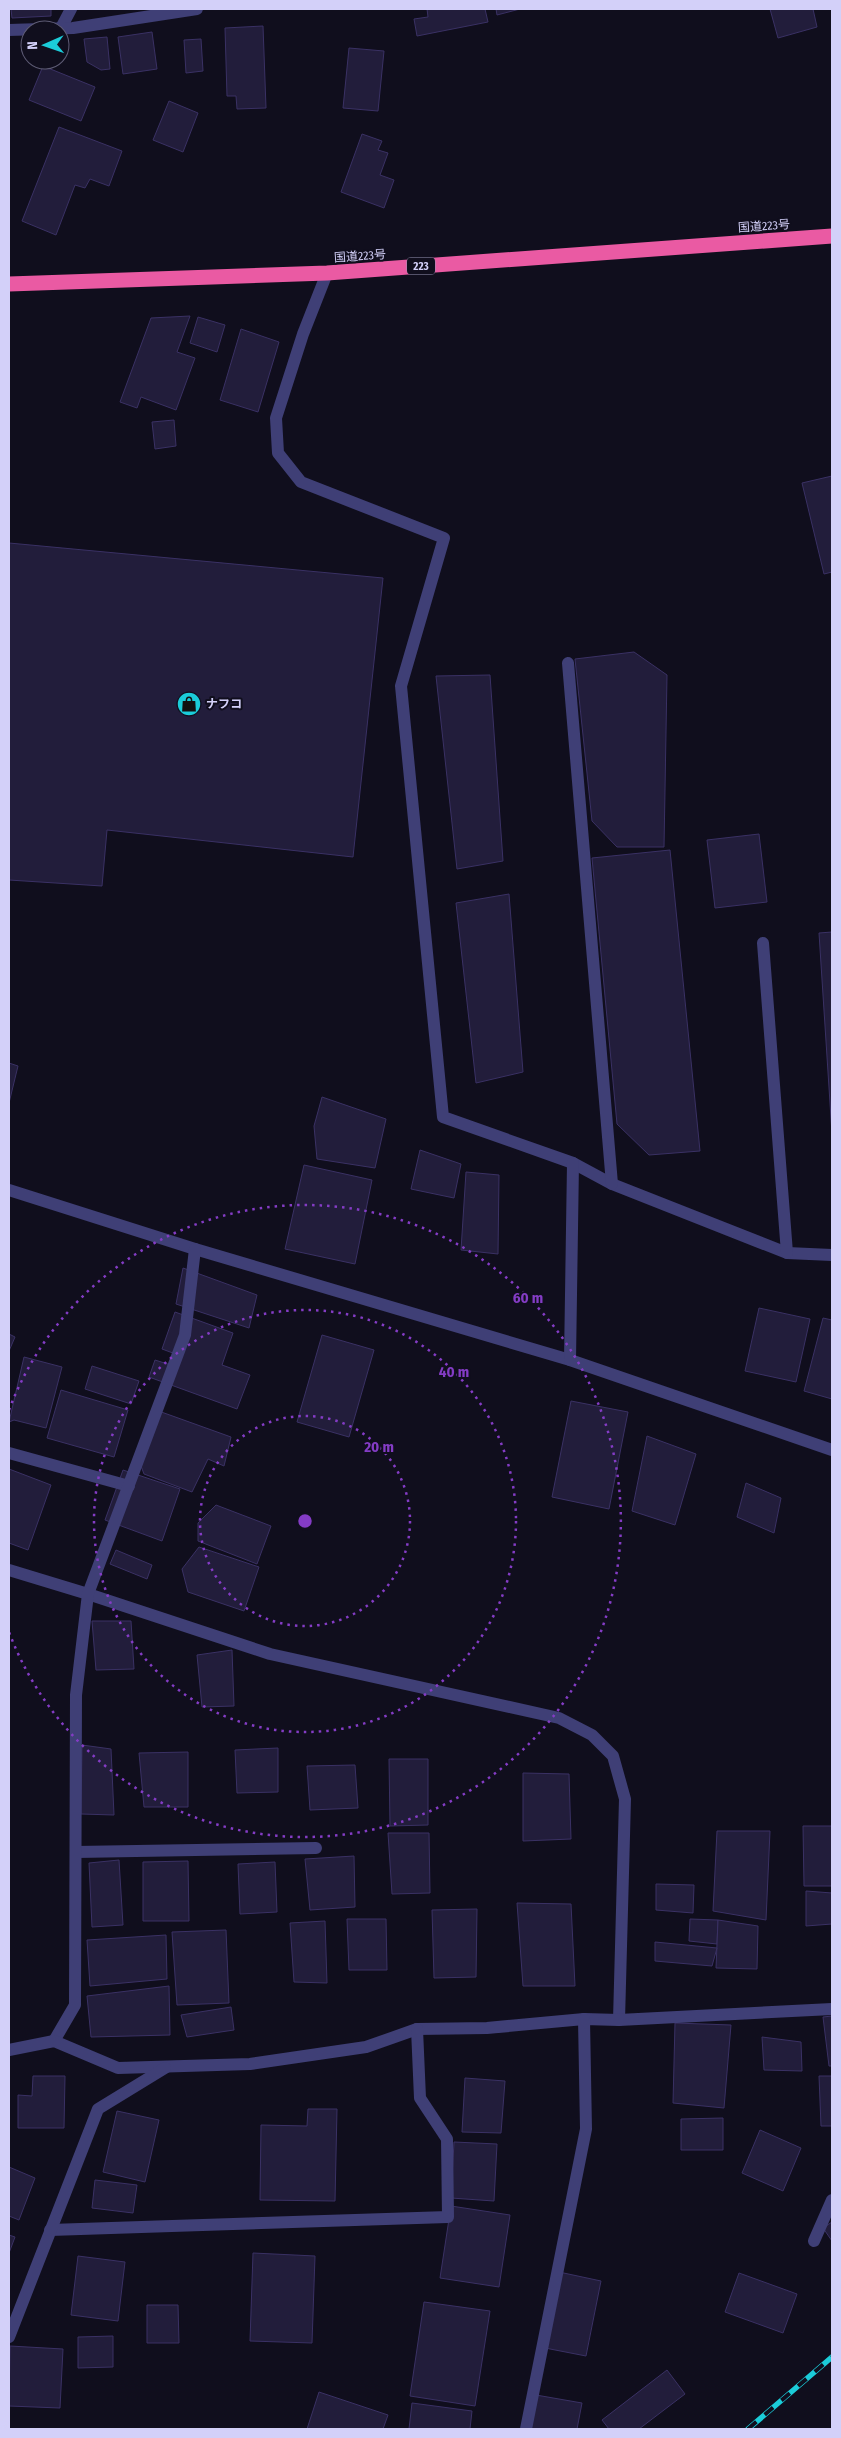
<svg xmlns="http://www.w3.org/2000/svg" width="841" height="2438" font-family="'Fira Sans Condensed','Noto Sans JP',sans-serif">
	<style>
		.building { fill: #221d3b; stroke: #3a3164 }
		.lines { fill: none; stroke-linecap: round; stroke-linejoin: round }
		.minor { stroke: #3f3f76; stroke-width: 12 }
		.highway { stroke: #ea5aa3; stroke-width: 15 }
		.rail-casing { stroke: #1bccd9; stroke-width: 5.5 }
		.rail { stroke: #100e1d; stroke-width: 4; stroke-dasharray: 11; stroke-linecap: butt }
		.ring { fill: none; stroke: #843cc5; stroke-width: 2.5; stroke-dasharray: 2.5 5 }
		.labels { text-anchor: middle; stroke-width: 4; stroke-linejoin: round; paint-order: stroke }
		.shield { fill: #100e1d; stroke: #9896b7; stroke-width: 1 }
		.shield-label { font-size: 11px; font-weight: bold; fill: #d3d0f9 }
		.street-label { font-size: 12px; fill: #d3d0f9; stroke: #100e1d }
		.poi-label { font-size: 12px; font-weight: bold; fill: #d3d0f9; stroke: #100e1d; text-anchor: start }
		.centre { fill: #843cc5; stroke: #100e1d; stroke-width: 2.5 }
		.ring-label { font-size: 15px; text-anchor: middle; font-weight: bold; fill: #843cc5; stroke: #100e1d; stroke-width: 4; stroke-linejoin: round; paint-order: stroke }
	</style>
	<rect width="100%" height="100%" fill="#100e1d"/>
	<!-- building -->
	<g class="building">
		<path d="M 11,9 L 51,9 L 51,16 L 12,18 Z"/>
		<path d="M 427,9 L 485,9 L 488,22 L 417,36 L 414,19 L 428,17 Z"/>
		<path d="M 496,9 L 520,9 L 497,15 Z"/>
		<path d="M 770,9 L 813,9 L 817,27 L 778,38 Z"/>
		<path d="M 263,26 L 266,108 L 237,109 L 236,96 L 227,96 L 225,28 Z"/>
		<path d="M 152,32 L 157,69 L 123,74 L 118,37 Z"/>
		<path d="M 107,37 L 110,69 L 101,70 L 87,62 L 84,39 Z"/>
		<path d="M 201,39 L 203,71 L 186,73 L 184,40 Z"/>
		<path d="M 349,48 L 384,51 L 378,111 L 343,108 Z"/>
		<path d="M 43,66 L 95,87 L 81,121 L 29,100 Z"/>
		<path d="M 169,101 L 198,113 L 183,152 L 153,140 Z"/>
		<path d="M 59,127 L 122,151 L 109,186 L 90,179 L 85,188 L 75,185 L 56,235 L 22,221 Z"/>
		<path d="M 362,134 L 382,141 L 378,150 L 388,153 L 380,175 L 394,180 L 384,208 L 341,192 Z"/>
		<path d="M 190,316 L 177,352 L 195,358 L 176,410 L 141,397 L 137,408 L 120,402 L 151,318 Z"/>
		<path d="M 198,317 L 225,325 L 217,352 L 190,343 Z"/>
		<path d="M 241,329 L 279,342 L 258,412 L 220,400 Z"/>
		<path d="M 174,420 L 176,446 L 155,449 L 152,422 Z"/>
		<path d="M 832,476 L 832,572 L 824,574 L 802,483 Z"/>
		<path d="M 9,543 L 383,578 L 353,857 L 107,830 L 102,886 L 9,880 Z"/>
		<path d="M 634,652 L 667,675 L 664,847 L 617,847 L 592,821 L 575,659 Z"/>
		<path d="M 490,675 L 503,861 L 457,869 L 436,676 Z"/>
		<path d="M 759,834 L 767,902 L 715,908 L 707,840 Z"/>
		<path d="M 670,850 L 700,1151 L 649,1155 L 617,1124 L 592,858 Z"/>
		<path d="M 509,894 L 523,1072 L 476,1083 L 456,903 Z"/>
		<path d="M 832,932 L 832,1134 L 819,933 Z"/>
		<path d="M 9,1063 L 18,1066 L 9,1103 Z"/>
		<path d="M 322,1097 L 386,1119 L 375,1168 L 317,1159 L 314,1126 Z"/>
		<path d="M 420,1150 L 461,1164 L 454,1198 L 411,1189 Z"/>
		<path d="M 304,1165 L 372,1180 L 355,1264 L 285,1249 Z"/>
		<path d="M 466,1172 L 499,1175 L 498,1254 L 461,1250 Z"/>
		<path d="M 183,1268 L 257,1295 L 249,1328 L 176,1304 Z"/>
		<path d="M 759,1308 L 810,1319 L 796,1382 L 745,1371 Z"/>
		<path d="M 175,1312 L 233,1333 L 222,1365 L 250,1375 L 237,1409 L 149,1377 L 155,1360 L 177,1367 L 181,1356 L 162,1349 Z"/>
		<path d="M 823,1318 L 832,1320 L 832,1399 L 804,1391 Z"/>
		<path d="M 9,1334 L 15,1337 L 9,1351 Z"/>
		<path d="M 322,1335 L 374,1350 L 349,1437 L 297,1422 Z"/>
		<path d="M 24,1357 L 62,1367 L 46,1428 L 14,1420 L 9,1422 Z"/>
		<path d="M 92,1366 L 139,1381 L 131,1404 L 85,1389 Z"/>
		<path d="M 61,1390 L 128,1410 L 114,1457 L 47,1438 Z"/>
		<path d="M 571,1401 L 628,1412 L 609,1509 L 552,1497 Z"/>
		<path d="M 153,1409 L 231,1437 L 224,1466 L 208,1459 L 192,1492 L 144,1474 L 141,1466 Z"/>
		<path d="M 647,1436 L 696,1454 L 675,1525 L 632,1511 Z"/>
		<path d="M 9,1469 L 51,1485 L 28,1550 L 9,1543 Z"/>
		<path d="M 123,1470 L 180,1489 L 162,1541 L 105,1520 Z"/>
		<path d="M 746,1483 L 781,1498 L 774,1533 L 737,1517 Z"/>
		<path d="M 216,1505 L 271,1526 L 257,1564 L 198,1541 L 198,1523 Z"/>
		<path d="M 199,1547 L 259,1567 L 244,1611 L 188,1592 L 182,1569 Z"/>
		<path d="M 116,1550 L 152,1565 L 147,1579 L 110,1564 Z"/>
		<path d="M 92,1621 L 131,1621 L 134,1669 L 96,1670 Z"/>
		<path d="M 232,1650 L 234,1706 L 202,1707 L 197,1655 Z"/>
		<path d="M 82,1745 L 111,1749 L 114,1815 L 81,1814 Z"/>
		<path d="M 278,1748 L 278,1792 L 237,1793 L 235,1750 Z"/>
		<path d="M 188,1752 L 188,1807 L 144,1807 L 139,1753 Z"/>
		<path d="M 389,1759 L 428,1759 L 428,1825 L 390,1826 Z"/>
		<path d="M 355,1765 L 358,1808 L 310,1810 L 307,1766 Z"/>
		<path d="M 523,1773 L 569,1774 L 571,1839 L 523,1841 Z"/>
		<path d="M 803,1826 L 832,1826 L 832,1886 L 804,1886 Z"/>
		<path d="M 717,1831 L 770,1831 L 766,1920 L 713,1911 Z"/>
		<path d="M 388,1833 L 429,1833 L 430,1893 L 392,1894 Z"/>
		<path d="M 354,1856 L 355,1907 L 310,1910 L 305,1859 Z"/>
		<path d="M 119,1860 L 123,1925 L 92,1927 L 89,1863 Z"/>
		<path d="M 188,1861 L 189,1921 L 143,1921 L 143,1862 Z"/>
		<path d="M 275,1862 L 277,1912 L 240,1914 L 238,1864 Z"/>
		<path d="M 656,1884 L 694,1885 L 693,1913 L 656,1910 Z"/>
		<path d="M 806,1891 L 832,1893 L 832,1924 L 806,1926 Z"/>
		<path d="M 517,1903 L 571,1904 L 575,1986 L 523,1986 Z"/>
		<path d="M 477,1909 L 476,1977 L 434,1978 L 432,1910 Z"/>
		<path d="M 347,1919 L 386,1919 L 387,1970 L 349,1970 Z"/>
		<path d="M 690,1919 L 718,1920 L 717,1944 L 689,1941 Z"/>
		<path d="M 718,1920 L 758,1926 L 757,1969 L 716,1968 Z"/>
		<path d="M 325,1921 L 327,1983 L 294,1982 L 290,1923 Z"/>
		<path d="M 226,1930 L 229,2003 L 177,2005 L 172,1932 Z"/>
		<path d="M 166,1935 L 167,1979 L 90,1986 L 87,1940 Z"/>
		<path d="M 655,1942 L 717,1948 L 712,1966 L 655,1961 Z"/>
		<path d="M 169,1986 L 170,2035 L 91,2037 L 87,1996 Z"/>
		<path d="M 231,2007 L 234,2030 L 187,2037 L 181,2015 Z"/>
		<path d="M 832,2016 L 832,2066 L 829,2066 L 823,2017 Z"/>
		<path d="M 675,2023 L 731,2025 L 724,2108 L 673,2103 Z"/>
		<path d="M 762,2037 L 801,2042 L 802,2071 L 764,2070 Z"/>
		<path d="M 33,2076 L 65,2076 L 64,2128 L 18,2128 L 18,2095 L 32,2096 Z"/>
		<path d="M 819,2076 L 832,2076 L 832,2126 L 821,2126 Z"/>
		<path d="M 465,2078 L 505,2081 L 501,2133 L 462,2132 Z"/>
		<path d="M 308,2109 L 337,2109 L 335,2201 L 260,2200 L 261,2125 L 307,2126 Z"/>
		<path d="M 117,2111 L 159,2120 L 145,2182 L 103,2172 Z"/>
		<path d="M 723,2118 L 723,2150 L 681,2150 L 681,2119 Z"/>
		<path d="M 760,2130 L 801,2148 L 783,2191 L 742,2173 Z"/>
		<path d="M 454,2142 L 497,2144 L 494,2201 L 451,2198 Z"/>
		<path d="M 9,2167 L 35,2178 L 19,2220 L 9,2216 Z"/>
		<path d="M 95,2180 L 137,2185 L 133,2213 L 92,2208 Z"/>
		<path d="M 451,2206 L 510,2215 L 499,2287 L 440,2278 Z"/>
		<path d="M 832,2222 L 832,2241 L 823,2228 Z"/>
		<path d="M 9,2235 L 15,2237 L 9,2253 Z"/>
		<path d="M 253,2253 L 315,2256 L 312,2343 L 250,2341 Z"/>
		<path d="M 78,2256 L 125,2262 L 118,2321 L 71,2315 Z"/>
		<path d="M 559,2272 L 601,2281 L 586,2356 L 545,2348 Z"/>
		<path d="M 739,2273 L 797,2294 L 783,2333 L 725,2312 Z"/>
		<path d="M 424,2302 L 490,2311 L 475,2406 L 410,2396 Z"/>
		<path d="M 147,2305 L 178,2305 L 179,2343 L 147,2343 Z"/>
		<path d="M 113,2336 L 113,2367 L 78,2368 L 78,2337 Z"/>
		<path d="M 10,2346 L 63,2349 L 60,2408 L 9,2406 Z"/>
		<path d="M 667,2370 L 685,2394 L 639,2429 L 609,2429 L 602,2420 Z"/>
		<path d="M 319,2392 L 388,2415 L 383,2429 L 307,2429 Z"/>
		<path d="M 536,2395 L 582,2403 L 577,2429 L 529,2429 Z"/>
		<path d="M 412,2403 L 472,2411 L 470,2429 L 409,2429 Z"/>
	</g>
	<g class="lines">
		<!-- minor -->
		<g class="minor">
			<path d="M 61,28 L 71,9"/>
			<path d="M 9,30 L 73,28 L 197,9"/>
			<path d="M 327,273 L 303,334 L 276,418 L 278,453 L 301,482 L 444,538 L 401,686 L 443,1117 L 573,1163 L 612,1184 L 787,1253 L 832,1255"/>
			<path d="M 568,663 L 612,1184"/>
			<path d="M 763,943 L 787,1253"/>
			<path d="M 9,1190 L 195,1249 L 570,1360 L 832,1450"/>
			<path d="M 570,1360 L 573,1163"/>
			<path d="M 9,1453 L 129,1486"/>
			<path d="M 9,1570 L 88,1594 L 270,1654 L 559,1718 L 592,1735 L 613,1756 L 625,1799 L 619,2020"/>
			<path d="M 76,1852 L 316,1848"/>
			<path d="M 54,2041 L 75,2005 L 76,1695 L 88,1594 L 185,1335 L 195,1249"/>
			<path d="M 9,2050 L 54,2041 L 118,2068 L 250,2064 L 366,2047 L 417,2029 L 487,2028 L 584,2019 L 619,2020 L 832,2009"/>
			<path d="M 50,2230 L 448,2217 L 447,2139 L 420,2098 L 417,2029"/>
			<path d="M 814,2241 L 832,2200"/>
			<path d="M 9,2337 L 98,2109 L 165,2068"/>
			<path d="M 526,2429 L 586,2129 L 584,2019"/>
		</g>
		<!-- highway -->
		<path class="highway" d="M 9,284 L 327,273 L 832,236"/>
		<!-- rail casing -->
		<g class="rail-casing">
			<path id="rail" d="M 748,2429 L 832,2357"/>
		</g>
		<!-- rail -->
		<use href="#rail" class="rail"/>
	</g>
	<!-- distance rings -->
	<g class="ring">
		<circle cx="305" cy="1521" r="105"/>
		<circle cx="305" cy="1521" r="211"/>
		<path d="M9 1410A316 316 0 1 1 9 1632"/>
	</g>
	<!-- icons -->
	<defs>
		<g id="shop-disc" transform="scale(1.25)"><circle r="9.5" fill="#1bccd9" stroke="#100e1d"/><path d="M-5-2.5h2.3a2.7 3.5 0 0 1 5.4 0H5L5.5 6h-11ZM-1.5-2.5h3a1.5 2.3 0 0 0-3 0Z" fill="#111"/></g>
	</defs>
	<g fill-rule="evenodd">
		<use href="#shop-disc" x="189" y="704"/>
	</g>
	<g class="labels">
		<!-- shield labels -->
		<rect class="shield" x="407" y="257.5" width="28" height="17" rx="4"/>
		<g class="shield-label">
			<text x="421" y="270">223</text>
		</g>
		<!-- street labels -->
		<g class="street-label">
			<text transform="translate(764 226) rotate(-4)" y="4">国道223号</text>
			<text transform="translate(360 256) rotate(-4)" y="4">国道223号</text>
		</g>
		<!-- poi labels -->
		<g class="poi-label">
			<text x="206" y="708">ナフコ</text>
		</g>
	</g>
	<circle cx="305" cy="1521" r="8" class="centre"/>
	<g class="ring-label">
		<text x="528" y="1303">60 m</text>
		<text x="454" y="1377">40 m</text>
		<text x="379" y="1452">20 m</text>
	</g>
	<!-- border -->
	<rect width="841" height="2438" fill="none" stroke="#d3d0f9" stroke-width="20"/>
	<!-- north arrow -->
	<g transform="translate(45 45) rotate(268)"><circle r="24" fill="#100e1d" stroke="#5e5c75"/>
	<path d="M0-4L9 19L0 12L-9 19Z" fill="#1bccd9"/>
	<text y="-8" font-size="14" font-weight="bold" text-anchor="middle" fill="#d3d0f9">N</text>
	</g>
</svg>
